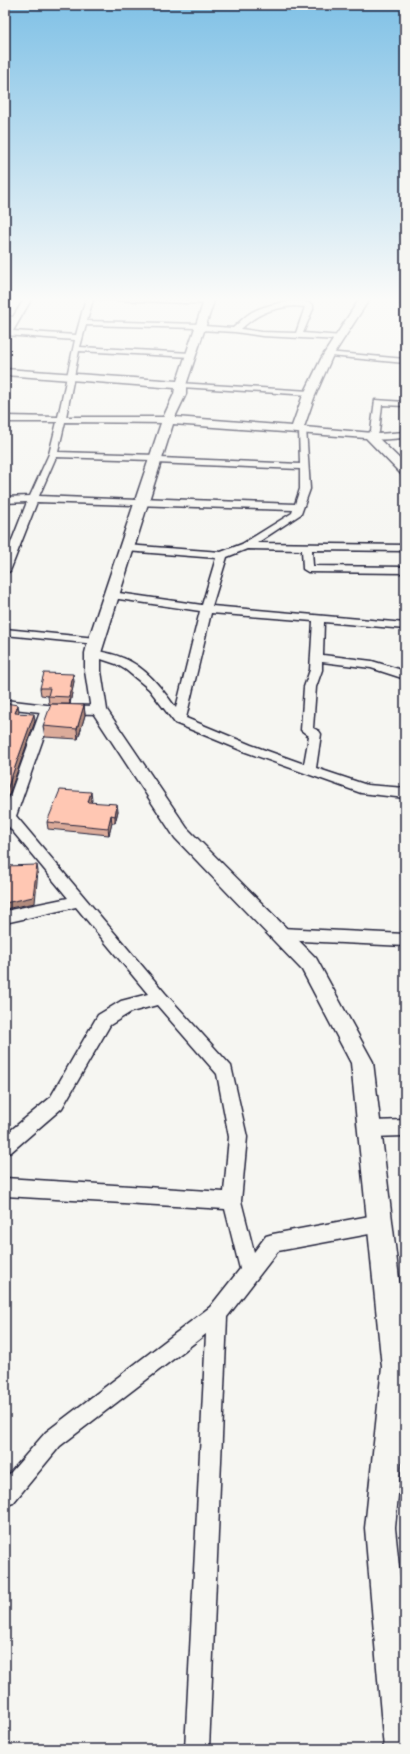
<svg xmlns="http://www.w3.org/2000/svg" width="410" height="1754" font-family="Caveat,sans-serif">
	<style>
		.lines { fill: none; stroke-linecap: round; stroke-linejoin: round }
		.street-casing { stroke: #22223b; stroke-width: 3 }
		.secondary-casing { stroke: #22223b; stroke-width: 3 }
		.street { fill: #f6f6f2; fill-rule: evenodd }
		.secondary { fill: #f6f6f2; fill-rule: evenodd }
		.wall { fill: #dbab9a; stroke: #22223b }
		.shaded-wall { fill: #b28b7d; stroke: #22223b }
		.building { fill: #ffc7b3; stroke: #22223b }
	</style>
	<rect width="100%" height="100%" fill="#f6f6f2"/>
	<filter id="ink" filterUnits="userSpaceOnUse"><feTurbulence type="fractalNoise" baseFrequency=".025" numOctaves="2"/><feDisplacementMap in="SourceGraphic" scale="8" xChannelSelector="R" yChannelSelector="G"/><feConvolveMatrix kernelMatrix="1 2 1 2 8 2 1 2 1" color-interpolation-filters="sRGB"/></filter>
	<g filter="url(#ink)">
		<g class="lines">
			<!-- street casing -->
			<g class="street-casing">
				<g id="street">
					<path d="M 25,298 L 32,298 L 13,331 L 76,335 L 86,298 L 209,300 L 213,302 L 209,304 L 93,299 L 87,321 L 200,324 L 204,326 L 233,328 C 240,322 245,316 252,312 C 265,305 301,296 313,305 L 313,309 L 303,333 L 343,336 L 344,338 L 340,340 L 262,336 L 235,332 L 200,330 L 196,328 L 86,325 L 80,347 L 191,353 L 195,355 L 191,357 L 79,351 L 66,417 L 168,417 L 172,420 L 168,423 L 65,422 L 58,452 L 156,455 L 160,458 L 300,464 L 299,430 L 300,428 L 306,428 L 310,489 L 301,514 L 257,543 L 405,545 L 405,551 L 312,550 L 313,566 L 405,567 L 405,573 L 308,572 L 303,569 L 302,550 L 247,549 L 227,557 L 212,606 L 405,623 L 405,629 L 324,622 L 323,655 L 372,661 L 405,671 L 405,679 L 371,668 L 322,662 L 322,670 L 316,687 L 313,728 L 319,731 L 321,734 L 316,768 L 367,785 L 405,788 L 405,798 L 361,793 L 243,751 L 175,723 L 149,689 L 126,670 L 116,664 L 89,655 L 87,653 L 89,651 L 93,650 C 103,652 114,654 123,658 C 146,667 162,689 176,708 L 200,611 L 112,598 L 107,595 L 112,592 L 202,605 L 216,558 L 126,551 L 121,548 L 126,545 L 221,552 L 242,544 L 292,513 L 293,510 L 37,502 L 10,571 L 5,574 L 5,558 L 27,502 L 5,503 L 5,497 L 30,496 L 49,454 L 57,422 L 5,422 L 5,416 L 58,417 L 75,340 L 5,335 L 5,332 L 11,321 L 5,320 L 5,316 L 13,317 ZM 294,306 L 305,307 L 296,333 L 262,332 L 241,329 C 256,314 272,308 294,306 ZM 56,457 L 151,460 L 155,463 L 300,469 L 300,489 L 295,504 L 141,498 L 137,500 L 39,496 ZM 211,613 L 313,621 L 310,670 L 304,687 L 301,730 L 309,736 L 304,764 L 251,745 L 186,718 Z"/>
					<path d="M 327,352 L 405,359 L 405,363 L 330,356 L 326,354 Z"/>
					<path d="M 178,383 L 310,391 L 314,393 L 310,395 L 181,387 L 177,385 Z"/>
					<path d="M 375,400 L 405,402 L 405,406 L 382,405 L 379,432 L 378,434 L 405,432 L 405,438 C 393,438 374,443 365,435 L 371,431 Z"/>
					<path d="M 5,629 L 96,638 L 102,641 L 96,644 L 5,635 Z"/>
					<path d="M 5,700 L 47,705 L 99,706 L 103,707 L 105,710 L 103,713 L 99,714 L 52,713 L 16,816 L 165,993 L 231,1066 L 247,1137 L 241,1201 L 254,1252 L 266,1236 L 273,1234 L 380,1214 L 386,1217 L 389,1223 L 386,1229 L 380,1232 L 278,1251 L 227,1317 L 209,1749 L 185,1749 L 206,1334 L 60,1446 L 13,1503 L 5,1506 L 5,1479 L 46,1432 L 210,1307 L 240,1269 L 225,1209 L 5,1196 L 5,1178 L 224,1192 L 229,1137 L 217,1074 L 157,1005 L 131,1012 L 110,1025 L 62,1108 L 11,1152 L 5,1154 L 5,1135 L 50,1098 L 98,1015 L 121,1001 L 148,994 L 76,907 L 5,923 L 5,911 L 68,898 L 5,822 L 5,810 L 40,712 L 5,708 Z"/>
					<path d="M 280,928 L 405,934 L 405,946 L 280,940 L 275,938 L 273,934 L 275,930 Z"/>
					<path d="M 405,1120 L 405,1136 L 371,1137 L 365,1135 L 362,1129 L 365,1123 L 371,1121 Z"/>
				</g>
			</g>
			<!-- secondary casing -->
			<g class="secondary-casing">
				<path id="secondary" d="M 205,298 L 215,298 L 186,385 L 186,394 L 175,417 L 292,426 L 302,398 L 322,357 L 360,298 L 370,298 L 332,357 L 314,398 L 304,427 L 373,433 L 405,464 L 405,475 L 401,474 L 366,438 L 173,424 L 101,653 L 101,671 L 107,710 L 187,828 L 316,958 L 373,1062 L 405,1329 L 405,1417 L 395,1528 L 405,1626 L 405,1749 L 384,1749 L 365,1528 L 382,1367 L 351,1063 L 302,970 L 175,838 L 91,710 L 85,671 L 85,653 L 88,641 L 162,420 L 174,394 L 175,388 L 5,375 L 5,369 L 177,381 Z"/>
			</g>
			<!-- street -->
			<use href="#street" class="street"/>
			<!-- secondary -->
			<use href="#secondary" class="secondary"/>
		</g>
		<!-- wall -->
		<g class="wall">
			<path d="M 74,681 L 70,704 L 49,704 L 48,696 L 41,695 L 40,688 Z"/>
			<path d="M 84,705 L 85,715 L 78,739 L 45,737 L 43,726 Z"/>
			<path d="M 92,800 L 91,802 L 118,811 L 115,823 L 112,823 L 109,835 L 48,829 L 47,822 Z"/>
		</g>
		<!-- shaded-wall -->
		<g class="shaded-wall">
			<path d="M 73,674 L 74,681 L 70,704 L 69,697 Z"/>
			<path d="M 18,705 L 19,711 L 16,720 L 15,713 Z"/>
			<path d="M 84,705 L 85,715 L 78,739 L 77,729 Z"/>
			<path d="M 34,714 L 35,721 L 5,806 L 5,795 Z"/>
			<path d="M 91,792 L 92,800 L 89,809 L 88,802 Z"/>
			<path d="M 117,804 L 118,811 L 115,823 L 115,816 Z"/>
			<path d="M 111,815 L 112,823 L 109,835 L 108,828 Z"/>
			<path d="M 37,865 L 38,871 L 35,903 L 5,909 L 5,903 Z"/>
		</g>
		<!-- building -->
		<g class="building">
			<path d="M 44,673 L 73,674 L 69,697 L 48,696 L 50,688 L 40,688 Z"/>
			<path d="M 5,703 L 18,705 L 15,713 L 34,714 L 5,795 Z"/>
			<path d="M 51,704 L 84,705 L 77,729 L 43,726 Z"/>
			<path d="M 60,790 L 91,792 L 88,802 L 117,804 L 115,816 L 111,815 L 108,828 L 47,822 Z"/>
			<path d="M 37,865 L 33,897 L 5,903 L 5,866 Z"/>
		</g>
	</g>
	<!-- sky -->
	<linearGradient id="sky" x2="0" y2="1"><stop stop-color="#80c1e6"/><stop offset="0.55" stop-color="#fbfbf9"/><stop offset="1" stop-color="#fbfbf9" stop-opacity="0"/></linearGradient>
	<rect width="410" height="544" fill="url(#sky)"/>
	<!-- margin -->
	<rect width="410" height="1754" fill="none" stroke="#f6f6f2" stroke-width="20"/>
	<rect x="10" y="10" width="390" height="1734" fill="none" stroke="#22223b" stroke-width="1.5" filter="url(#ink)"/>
</svg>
